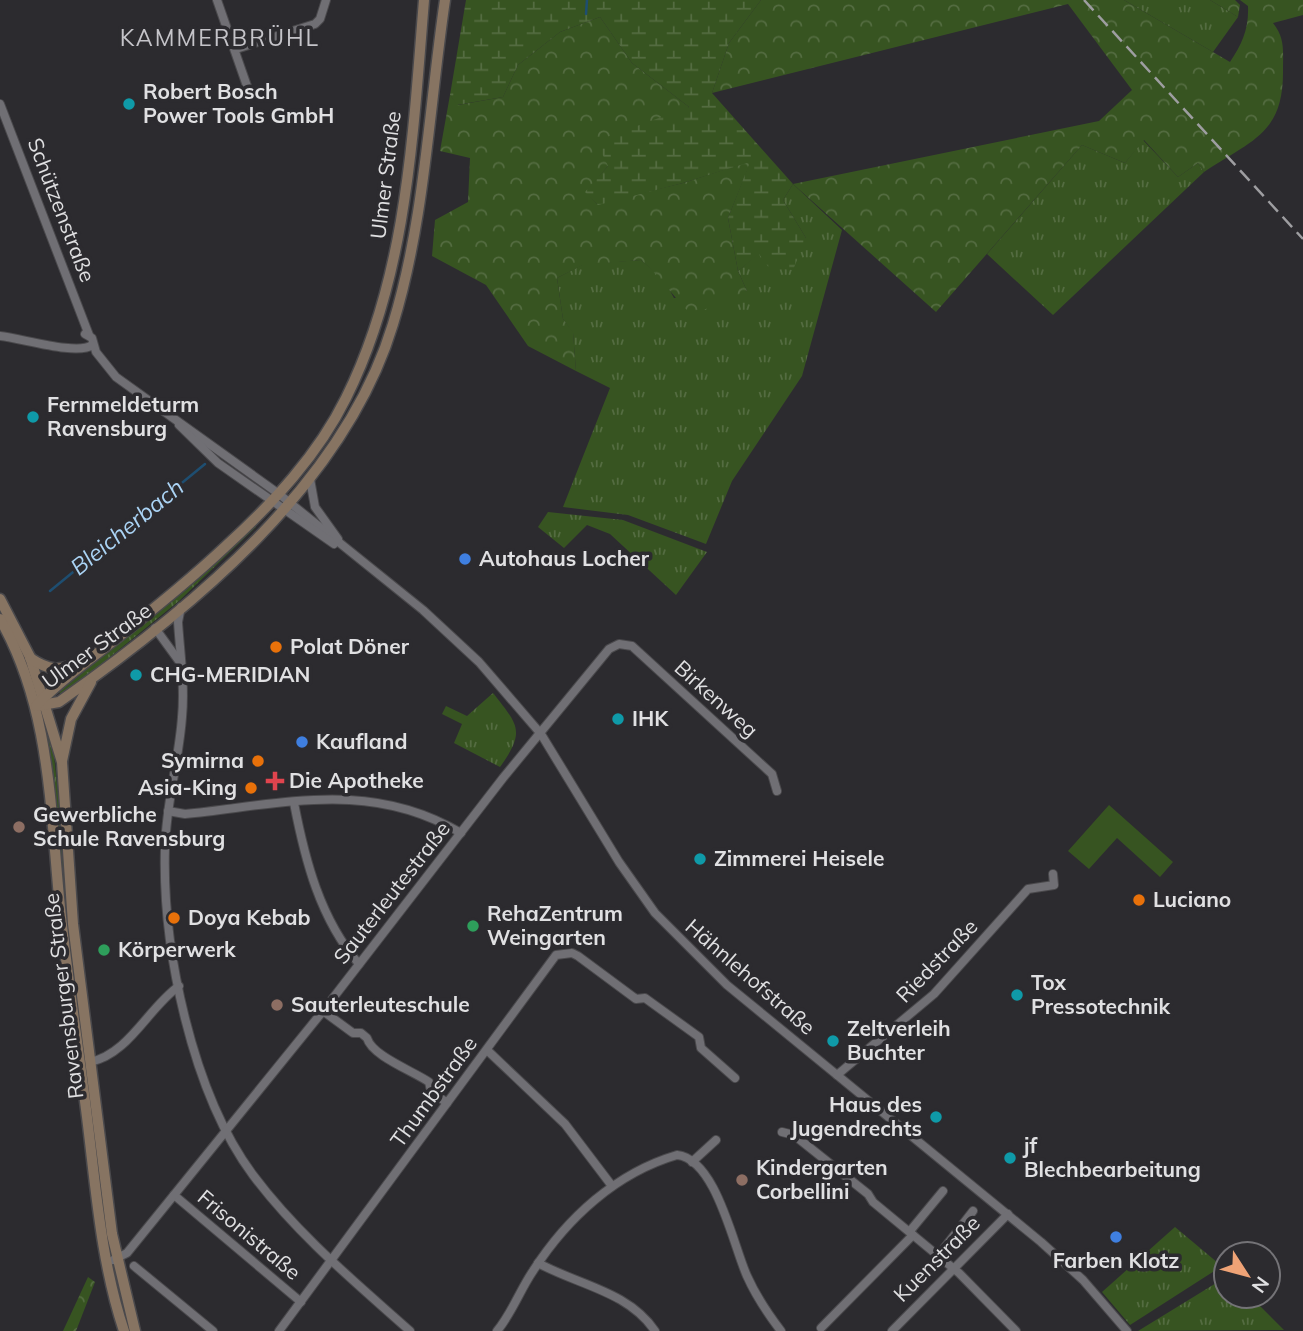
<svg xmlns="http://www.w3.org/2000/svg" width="1303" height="1331" font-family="Mulish,sans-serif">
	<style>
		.grass { fill: url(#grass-tufts) }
		.forest { fill: url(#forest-crowns) }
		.wetland { fill: url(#wetland-marsh) }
		.pitch { fill: #375421 }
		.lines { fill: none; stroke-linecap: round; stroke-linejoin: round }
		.stream { stroke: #1e4e71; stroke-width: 2.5 }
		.minor-casing { stroke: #4a494c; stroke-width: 10 }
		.secondary-casing { stroke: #4a494c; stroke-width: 13 }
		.minor { stroke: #706f74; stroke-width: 8 }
		.secondary { stroke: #877462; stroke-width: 10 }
		.rail { stroke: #9e9ea1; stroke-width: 2.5; stroke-dasharray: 14 7; stroke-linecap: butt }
		.culture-dot { fill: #0f9aa8; stroke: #2c2b2f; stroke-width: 2.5 }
		.shop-dot { fill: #3f7fe0; stroke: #2c2b2f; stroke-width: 2.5 }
		.food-dot { fill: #e8710a; stroke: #2c2b2f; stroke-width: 2.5 }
		.health-dot { fill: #e0444e; stroke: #2c2b2f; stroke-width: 2.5 }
		.education-dot { fill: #8d6e63; stroke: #2c2b2f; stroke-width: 2.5 }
		.leisure-dot { fill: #2e9e5b; stroke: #2c2b2f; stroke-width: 2.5 }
		.labels { text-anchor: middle; stroke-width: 7; stroke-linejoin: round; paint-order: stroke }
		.poi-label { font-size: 21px; font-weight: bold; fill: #e0e0e2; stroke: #2c2b2f; text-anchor: start }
		.street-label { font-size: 21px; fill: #e0e0e2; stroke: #2c2b2f }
		.neighbourhood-label { font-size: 23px; letter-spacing: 2px; fill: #c5c4c9; stroke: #2c2b2f }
		.water-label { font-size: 23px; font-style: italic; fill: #aad3f4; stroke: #2c2b2f }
	</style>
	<defs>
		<pattern id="grass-tufts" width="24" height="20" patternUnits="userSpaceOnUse" patternTransform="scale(1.75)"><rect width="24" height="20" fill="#375421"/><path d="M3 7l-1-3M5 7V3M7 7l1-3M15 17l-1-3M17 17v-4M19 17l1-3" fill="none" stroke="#546c41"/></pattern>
		<pattern id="forest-crowns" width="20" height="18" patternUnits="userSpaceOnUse" patternTransform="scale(1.75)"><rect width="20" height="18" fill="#375421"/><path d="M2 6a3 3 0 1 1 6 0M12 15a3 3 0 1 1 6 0" fill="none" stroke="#546c41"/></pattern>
		<pattern id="wetland-marsh" width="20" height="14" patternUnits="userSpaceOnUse" patternTransform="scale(1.75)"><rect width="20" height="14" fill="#375421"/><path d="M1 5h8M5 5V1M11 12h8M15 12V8" fill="none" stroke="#546c41"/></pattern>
	</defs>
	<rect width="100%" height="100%" fill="#2c2b2f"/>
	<!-- grass -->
	<g class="grass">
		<path d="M 1124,0 L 1210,0 L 1238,17 L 1213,52 Z"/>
		<path d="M 1143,140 L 1178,177 L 1198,163 L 1204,172 L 1053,315 L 987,254 L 1082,145 L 1125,163 Z"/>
		<path d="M 793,184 L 842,230 L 802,376 L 732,481 L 706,544 L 628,515 L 563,507 L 610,388 L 576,371 L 573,333 L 563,319 L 557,278 L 584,264 L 641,260 L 664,280 L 674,298 L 747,291 L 738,271 L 759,253 L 806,238 L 783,200 Z"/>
		<path d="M 548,512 L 623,520 L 707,552 L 676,595 L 610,534 L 587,525 L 564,548 L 538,527 Z"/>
		<path d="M 254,525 L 256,527 L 179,601 L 62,696 L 59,692 L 179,595 Z"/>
		<path d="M 493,693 C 518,725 526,731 500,767 L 454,743 L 462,724 L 442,714 L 446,706 L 467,716 Z"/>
		<path d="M 46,722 L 53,747 L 98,1159 L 73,979 Z"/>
		<path d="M 1175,1227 L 1218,1263 L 1219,1268 L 1130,1325 L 1102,1292 Z"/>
		<path d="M 1226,1277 L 1226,1296 L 1250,1296 L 1284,1330 L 1138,1331 Z"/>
	</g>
	<!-- forest -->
	<g class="forest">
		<path d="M 761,0 L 1124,0 L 1230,62 C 1242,44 1249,29 1248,6 L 1240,0 L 1303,0 L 1303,15 L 1273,23 C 1285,38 1283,50 1283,69 C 1284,134 1252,140 1204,172 L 1198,163 L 1178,177 L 1144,140 L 1125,163 L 1082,145 L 936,312 L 793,184 L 1099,121 L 1132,90 L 1068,4 L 712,93 L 729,43 Z"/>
		<path d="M 1210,0 L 1235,0 L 1240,5 L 1238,17 Z"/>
		<path d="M 600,17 L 632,63 L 689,107 L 608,166 L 586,192 L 597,204 L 683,183 L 751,161 L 728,218 L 738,271 L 747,291 L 692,315 C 672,296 662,278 641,260 L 583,265 L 557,278 L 563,319 L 573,332 L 576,371 L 528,346 L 486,285 L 432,256 L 435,220 L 468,202 L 470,158 L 440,151 L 450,95 L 458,105 L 503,97 L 518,65 L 560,32 Z"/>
		<path d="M 88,1277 L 95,1282 L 76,1331 L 63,1331 Z"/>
	</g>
	<!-- wetland -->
	<path class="wetland" d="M 466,0 L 761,0 L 729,43 L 712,93 L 793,184 L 783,200 L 806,238 L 793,270 L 769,268 L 759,254 L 738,271 L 728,218 L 750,162 L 683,183 L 598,205 L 585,192 L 608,166 L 596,141 L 689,107 L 632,63 L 600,17 L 560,32 L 518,65 L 503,97 L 457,105 L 450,95 Z"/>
	<!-- pitch -->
	<path class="pitch" d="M 1109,805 L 1173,862 L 1160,877 L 1117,838 L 1089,869 L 1068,851 Z"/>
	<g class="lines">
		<!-- stream -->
		<g class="stream">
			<path d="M 586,14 L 587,0"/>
			<path d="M 50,591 L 205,464"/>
		</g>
		<!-- minor casing -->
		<g class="minor-casing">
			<g id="minor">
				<path d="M 217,0 L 247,86"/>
				<path d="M 236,49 L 315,24 L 320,19 L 326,0"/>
				<path d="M 0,104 L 89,335"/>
				<path d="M 85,334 L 92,338 L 96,352 L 116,377 L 279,494 L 423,610 L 479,662 L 541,734 L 619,862 L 655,913 L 727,985 L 1041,1242 L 1083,1280 L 1127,1331"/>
				<path d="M 0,336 C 21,338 78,356 92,345"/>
				<path d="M 179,425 L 218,463 L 334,544"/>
				<path d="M 310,479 L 315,507 L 338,539"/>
				<path d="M 181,607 L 178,622 C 180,653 185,685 182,717 C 179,760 166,803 165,848 C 162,948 192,1093 253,1175 C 297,1234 355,1282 410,1331"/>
				<path d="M 155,628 L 179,661"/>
				<path d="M 294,803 C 305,860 320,919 359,964"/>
				<path d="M 168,811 L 185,814 C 284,804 370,779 461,833"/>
				<path d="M 323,1011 L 353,1033 L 361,1033 L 367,1038 C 372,1056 413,1071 429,1082 L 431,1091 L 447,1103"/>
				<path d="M 487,1050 L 565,1124 L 612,1186"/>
				<path d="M 90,1062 C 129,1054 148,1008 179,986"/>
				<path d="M 837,1075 L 934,994 L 1028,889 L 1054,885 L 1053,874"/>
				<path d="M 782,1132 L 794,1135 L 868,1194 L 873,1202 L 959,1273 L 1016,1331"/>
				<path d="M 692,1162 L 716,1140"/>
				<path d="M 174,1195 L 301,1302"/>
				<path d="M 910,1231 L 943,1191"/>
				<path d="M 938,1256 L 973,1211"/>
				<path d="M 113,1260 L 127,1253 L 174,1195 L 323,1011 L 503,778 L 609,649 L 619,644 L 632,646 L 772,774 L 777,791"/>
				<path d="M 538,1263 C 578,1285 628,1291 655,1331"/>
				<path d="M 134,1266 L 213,1331"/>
				<path d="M 821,1328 L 913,1235"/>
				<path d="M 279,1331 L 556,955 L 572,953 L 578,956 L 636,999 L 645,998 L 699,1037 L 701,1048 L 735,1078"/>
				<path d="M 497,1331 C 512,1313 520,1290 533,1271 C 567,1218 616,1173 677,1155 C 716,1159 733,1245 747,1276 C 756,1296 768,1314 781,1331"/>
				<path d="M 892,1331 L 1008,1214"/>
			</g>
		</g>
		<!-- secondary casing -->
		<g class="secondary-casing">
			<g id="secondary">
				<path d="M 0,599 L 30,657 L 62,762 L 73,924 L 112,1234 L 135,1331"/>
				<path d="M 0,619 C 49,704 50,802 59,897 C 66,970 78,1044 87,1117 C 96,1189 101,1262 124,1331"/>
				<path d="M 30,658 C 48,670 59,672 79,662"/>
				<path d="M 36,706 L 59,702 C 190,610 345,484 393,324 C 425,220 429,107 445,0"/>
				<path d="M 36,706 C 57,683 84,664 108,645 C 149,613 189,581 226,546 C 273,503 318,455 346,398 C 407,276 413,134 424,0"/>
				<path d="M 62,761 L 71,719 L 91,682"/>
			</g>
		</g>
		<!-- minor -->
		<use href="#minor" class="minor"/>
		<!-- secondary -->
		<use href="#secondary" class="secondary"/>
		<!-- rail -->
		<path class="rail" d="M 1084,0 L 1303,239"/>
	</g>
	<!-- markers -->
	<g class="culture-dot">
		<circle cx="129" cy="104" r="7"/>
		<circle cx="33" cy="417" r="7"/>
		<circle cx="136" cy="675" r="7"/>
		<circle cx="618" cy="719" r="7"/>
		<circle cx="700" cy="859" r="7"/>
		<circle cx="1017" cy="995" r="7"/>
		<circle cx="833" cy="1041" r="7"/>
		<circle cx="936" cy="1117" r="7"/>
		<circle cx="1010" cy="1158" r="7"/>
	</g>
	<g class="shop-dot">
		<circle cx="465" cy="559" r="7"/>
		<circle cx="302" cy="742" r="7"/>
		<circle cx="1116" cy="1237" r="7"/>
	</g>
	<g class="food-dot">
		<circle cx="276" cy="647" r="7"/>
		<circle cx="258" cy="761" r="7"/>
		<circle cx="251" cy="788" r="7"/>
		<circle cx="1139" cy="900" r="7"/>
		<circle cx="174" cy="918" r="7"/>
	</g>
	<path class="health-dot" d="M271.5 770.5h7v7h7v7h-7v7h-7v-7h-7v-7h7z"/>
	<g class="education-dot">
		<circle cx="19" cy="827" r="7"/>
		<circle cx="277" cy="1005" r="7"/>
		<circle cx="742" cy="1180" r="7"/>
	</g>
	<g class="leisure-dot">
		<circle cx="473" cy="926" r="7"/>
		<circle cx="104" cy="950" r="7"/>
	</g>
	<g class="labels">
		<!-- poi labels -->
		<g class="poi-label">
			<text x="143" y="99">Robert Bosch<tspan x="143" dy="24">Power Tools GmbH</tspan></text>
			<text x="47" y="412">Fernmeldeturm<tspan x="47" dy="24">Ravensburg</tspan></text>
			<text x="479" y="566">Autohaus Locher</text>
			<text x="290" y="654">Polat Döner</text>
			<text x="150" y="682">CHG-MERIDIAN</text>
			<text x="632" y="726">IHK</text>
			<text x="316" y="749">Kaufland</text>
			<text x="244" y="768" text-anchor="end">Symirna</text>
			<text x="289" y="788">Die Apotheke</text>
			<text x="237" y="795" text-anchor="end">Asia-King</text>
			<text x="33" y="822">Gewerbliche<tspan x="33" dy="24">Schule Ravensburg</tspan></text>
			<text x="714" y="866">Zimmerei Heisele</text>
			<text x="1153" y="907">Luciano</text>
			<text x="487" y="921">RehaZentrum<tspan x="487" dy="24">Weingarten</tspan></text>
			<text x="188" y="925">Doya Kebab</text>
			<text x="118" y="957">Körperwerk</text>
			<text x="1031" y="990">Tox<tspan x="1031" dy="24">Pressotechnik</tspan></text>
			<text x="291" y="1012">Sauterleuteschule</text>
			<text x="847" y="1036">Zeltverleih<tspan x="847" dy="24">Buchter</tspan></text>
			<text x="922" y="1112" text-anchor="end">Haus des<tspan x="922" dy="24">Jugendrechts</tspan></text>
			<text x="1024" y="1153">jf<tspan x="1024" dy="24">Blechbearbeitung</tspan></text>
			<text x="756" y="1175">Kindergarten<tspan x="756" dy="24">Corbellini</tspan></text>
			<text x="1116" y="1268" text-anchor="middle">Farben Klotz</text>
		</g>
		<!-- street labels -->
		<g class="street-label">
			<text transform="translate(386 175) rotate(-83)" y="7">Ulmer Straße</text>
			<text transform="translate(61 210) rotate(69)" y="7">Schützenstraße</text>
			<text transform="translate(97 646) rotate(-36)" y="7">Ulmer Straße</text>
			<text transform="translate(716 699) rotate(42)" y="7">Birkenweg</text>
			<text transform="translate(392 893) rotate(-52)" y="7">Sauterleutestraße</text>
			<text transform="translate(937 961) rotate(-46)" y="7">Riedstraße</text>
			<text transform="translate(750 977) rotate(41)" y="7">Hähnlehofstraße</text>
			<text transform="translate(64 996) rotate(-97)" y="7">Ravensburger Straße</text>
			<text transform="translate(434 1092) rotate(-54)" y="7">Thumbstraße</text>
			<text transform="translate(249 1235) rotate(40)" y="7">Frisonistraße</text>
			<text transform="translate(937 1259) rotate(-45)" y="7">Kuenstraße</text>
		</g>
		<!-- neighbourhood labels -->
		<g class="neighbourhood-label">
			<text x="220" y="46">KAMMERBRÜHL</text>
		</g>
		<!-- water labels -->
		<g class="water-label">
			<text transform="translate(127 527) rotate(-39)" y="8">Bleicherbach</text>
		</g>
	</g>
	<!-- north arrow -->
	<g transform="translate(1247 1275) rotate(126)"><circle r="33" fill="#2c2b2f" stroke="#747377" stroke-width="2"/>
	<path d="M0-5L12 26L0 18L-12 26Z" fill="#efa376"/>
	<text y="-10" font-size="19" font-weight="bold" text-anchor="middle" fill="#e0e0e2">N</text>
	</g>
</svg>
